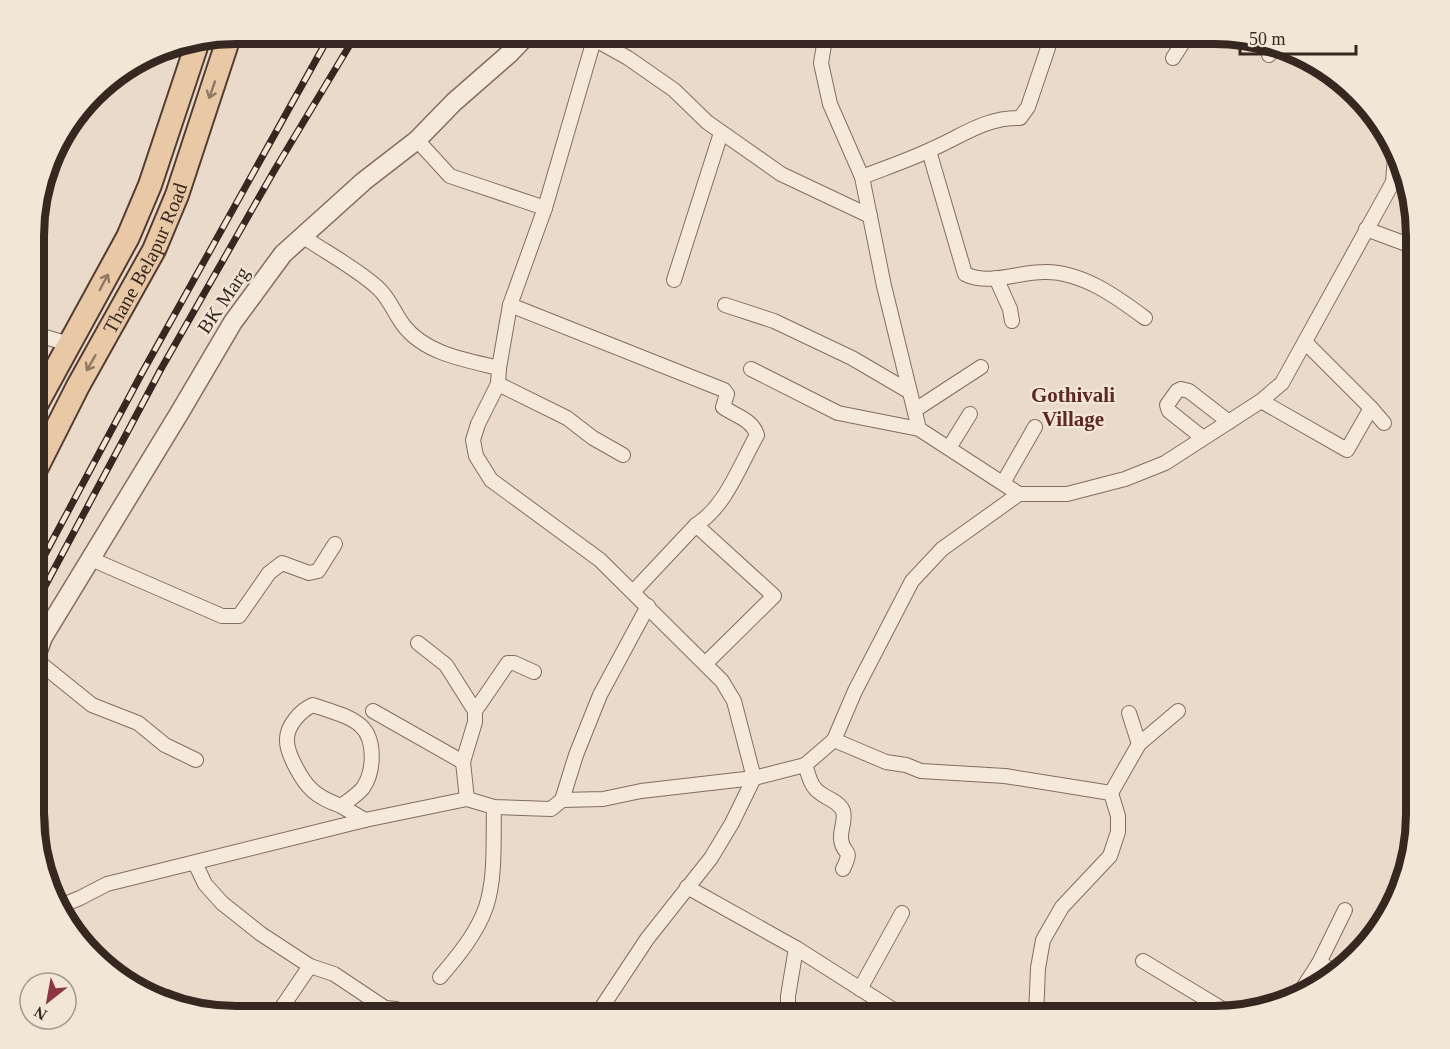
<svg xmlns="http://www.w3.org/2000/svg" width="1450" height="1049" font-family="'Times New Roman',serif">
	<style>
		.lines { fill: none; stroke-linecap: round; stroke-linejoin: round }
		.minor-casing { stroke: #846d5f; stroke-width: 16 }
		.tertiary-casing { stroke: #846d5f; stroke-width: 21 }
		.primary-casing { stroke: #523c33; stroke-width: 26 }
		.minor { stroke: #f5e9db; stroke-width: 14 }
		.tertiary { stroke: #f5e9db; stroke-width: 18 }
		.primary { stroke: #e8c8a5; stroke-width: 22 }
		.rail-casing { stroke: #362821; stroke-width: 7 }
		.rail { stroke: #f2e6d7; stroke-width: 4.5; stroke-dasharray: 14; stroke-linecap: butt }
		.oneway { stroke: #8f7863 }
		.labels { text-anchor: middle; stroke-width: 4.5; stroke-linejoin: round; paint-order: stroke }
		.street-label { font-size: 20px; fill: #362821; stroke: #f2e6d7 }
		.neighbourhood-label { font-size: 21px; font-weight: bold; fill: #5e2826; stroke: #f2e6d7 }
		.rim { fill: none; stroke: #362821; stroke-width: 8 }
	</style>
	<rect width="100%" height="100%" fill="#eadac9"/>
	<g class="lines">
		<!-- minor casing -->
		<g class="minor-casing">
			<g id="minor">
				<path d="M 596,33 L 545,208 L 510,305 L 499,368 L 498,384 L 478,424 L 473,440 L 476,456 L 491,480 L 600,560 L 722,681 L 734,701 L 754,778 L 732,823 L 711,858 L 647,939 L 596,1016"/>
				<path d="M 826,33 L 821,63 L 830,104 L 862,177 L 884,286 L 919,429 L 1019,494 L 1067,494 L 1125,479 L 1165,463 L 1261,401 L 1282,383 L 1393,182 L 1396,145"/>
				<path d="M 594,39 L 628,58 L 674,90 L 707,122 L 781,174 L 870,216"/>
				<path d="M 1269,55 L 1275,44"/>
				<path d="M 1173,58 L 1189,33"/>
				<path d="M 417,140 L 450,176 L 545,208"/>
				<path d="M 929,151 L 965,274 C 989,286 1018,272 1044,272 C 1081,271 1117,297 1145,318"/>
				<path d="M 862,177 C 885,168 909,160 932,149 C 962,136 986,117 1020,118 L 1028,107 L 1053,33"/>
				<path d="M 1366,229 L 1417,248"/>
				<path d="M 302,236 C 327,253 356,268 378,288 C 390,299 394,313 404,326 C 426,354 466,360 499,368"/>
				<path d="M 996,278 L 1010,309 L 1012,321"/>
				<path d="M 674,280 L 721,133"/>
				<path d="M 510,305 L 724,390 L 727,394 L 723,407 C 735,416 752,419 757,435 C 740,465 726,506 696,525 L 633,592"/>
				<path d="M 725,305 L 774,321 L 852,358 L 910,392"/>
				<path d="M 35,334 L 69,344"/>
				<path d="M 751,369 L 838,413 L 919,429"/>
				<path d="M 498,384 L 567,418 L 593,438 L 623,455"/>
				<path d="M 1261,401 L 1347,450 L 1371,408 L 1305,342"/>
				<path d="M 1371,408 L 1384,423"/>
				<path d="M 915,410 L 981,367"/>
				<path d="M 1203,438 L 1169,411 L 1167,405 L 1177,391 L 1181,389 L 1189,391 L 1229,422"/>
				<path d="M 949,448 L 970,414"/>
				<path d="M 1003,483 L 1035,427"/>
				<path d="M 696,525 L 774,596 L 706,663"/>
				<path d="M 91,559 L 222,616 L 239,616 L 269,573 L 282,563 L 309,573 L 318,571 L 335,544"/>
				<path d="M 418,643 L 446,665 L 475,711 L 475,722 L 463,762 L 467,799"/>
				<path d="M 35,659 L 92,705 L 138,723 L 165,745 L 196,760"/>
				<path d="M 373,711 L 463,762"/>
				<path d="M 475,711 L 508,663 L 514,663 L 534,672"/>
				<path d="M 1129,713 L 1139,744"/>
				<path d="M 834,740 L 886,762 L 906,765 L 921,771 L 1005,776 L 1111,793"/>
				<path d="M 805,765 C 808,772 809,781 814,787 C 821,798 838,799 843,811 C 846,820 840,830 841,839 C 843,857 854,846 843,869"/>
				<path d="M 562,800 L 603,799 L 641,791 L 754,778 L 805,765 L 834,740 L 855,691 L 912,581 L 942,549 L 1019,494"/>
				<path d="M 341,806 C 331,802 320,798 312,790 C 302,781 287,754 287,741 C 286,726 301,710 313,705 C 329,711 349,715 361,726 C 376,740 374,772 363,788 C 357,795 348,801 341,806 L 365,820"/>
				<path d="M 195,863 L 205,884 L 222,903 L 261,934 L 310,966 L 334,974 L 385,1008 L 396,1009 L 406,1016"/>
				<path d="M 687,887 L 796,948 L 903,1016"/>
				<path d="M 1396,899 L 1405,875"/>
				<path d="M 58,907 L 80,898 L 107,884 L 365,820 L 467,799 L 494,807 L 551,809 L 562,800 L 576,755 L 600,695 L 648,606"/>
				<path d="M 1143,961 L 1229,1013"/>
				<path d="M 1319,963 L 1334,971"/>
				<path d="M 440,977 C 458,956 477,933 486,907 C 496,877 493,839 494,807"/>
				<path d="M 860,989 L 902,913"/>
				<path d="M 152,997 L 167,997 L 183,1006"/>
				<path d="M 1297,997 L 1319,963 L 1345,910"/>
				<path d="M 276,1016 L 310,966"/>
				<path d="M 788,1016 L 788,996 L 796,948"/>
				<path d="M 1036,1016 L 1038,968 L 1043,940 L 1062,907 L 1110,856 L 1118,832 L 1118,816 L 1111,793 L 1139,744 L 1178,711"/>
			</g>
		</g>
		<!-- tertiary casing -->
		<g class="tertiary-casing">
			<g id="tertiary">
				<path d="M 35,659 L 43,637 L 180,412 L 233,322 L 283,254 L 364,181 L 417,140 L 454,102 L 509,54 L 529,33"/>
				<path d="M 35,783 L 39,832 L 38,848"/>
			</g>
		</g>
		<!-- primary casing -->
		<g class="primary-casing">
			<g id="primary">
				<path d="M 35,407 L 128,237 L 150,185 L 198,41"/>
				<path id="s1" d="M 35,471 L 78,386 L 154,250 L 177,195 L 230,34"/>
			</g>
		</g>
		<!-- minor -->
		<use href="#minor" class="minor"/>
		<!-- tertiary -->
		<use href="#tertiary" class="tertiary"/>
		<!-- primary -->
		<use href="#primary" class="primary"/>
		<!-- rail casing -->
		<g class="rail-casing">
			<g id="rail">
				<path d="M 35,573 L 142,373 L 331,33"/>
				<path d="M 35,605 L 161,369 L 274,171 L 357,33"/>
			</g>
		</g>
		<!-- rail -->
		<use href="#rail" class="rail"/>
	</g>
	<!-- one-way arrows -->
	<defs><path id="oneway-shaft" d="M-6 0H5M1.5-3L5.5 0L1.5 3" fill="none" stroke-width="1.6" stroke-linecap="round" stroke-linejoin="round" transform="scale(1.5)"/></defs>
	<g class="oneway">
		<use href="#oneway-shaft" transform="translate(212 90) rotate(109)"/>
		<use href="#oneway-shaft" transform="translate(104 282) rotate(-62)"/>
		<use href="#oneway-shaft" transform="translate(91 363) rotate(120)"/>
	</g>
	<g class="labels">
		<!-- street labels -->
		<g class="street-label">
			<text dy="7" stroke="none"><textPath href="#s1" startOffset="240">Thane Belapur Road</textPath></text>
			<text transform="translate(223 300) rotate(-56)" y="7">BK Marg</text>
		</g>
		<!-- neighbourhood labels -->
		<g class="neighbourhood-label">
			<text x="1073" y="402">Gothivali<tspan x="1073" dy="24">Village</tspan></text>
		</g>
	</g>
	<!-- crop -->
	<path d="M0 0H1450V1049H0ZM236 44H1214A192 192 0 0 1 1406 236V814A192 192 0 0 1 1214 1006H236A192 192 0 0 1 44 814V236A192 192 0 0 1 236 44Z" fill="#f2e6d7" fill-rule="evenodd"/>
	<path class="rim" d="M236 44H1214A192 192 0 0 1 1406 236V814A192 192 0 0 1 1214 1006H236A192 192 0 0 1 44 814V236A192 192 0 0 1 236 44Z"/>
	<!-- north arrow -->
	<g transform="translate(48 1001) rotate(211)"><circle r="28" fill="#f2e6d7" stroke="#a79a8e" stroke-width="1.5"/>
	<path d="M0-4.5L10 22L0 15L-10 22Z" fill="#8c3645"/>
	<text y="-9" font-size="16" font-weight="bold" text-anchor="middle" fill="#362821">N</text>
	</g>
	<!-- scale -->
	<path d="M1240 45v9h116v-9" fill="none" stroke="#362821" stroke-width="3"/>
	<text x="1249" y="45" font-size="18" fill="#362821" stroke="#f2e6d7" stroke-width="4.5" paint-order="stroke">50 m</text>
</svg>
